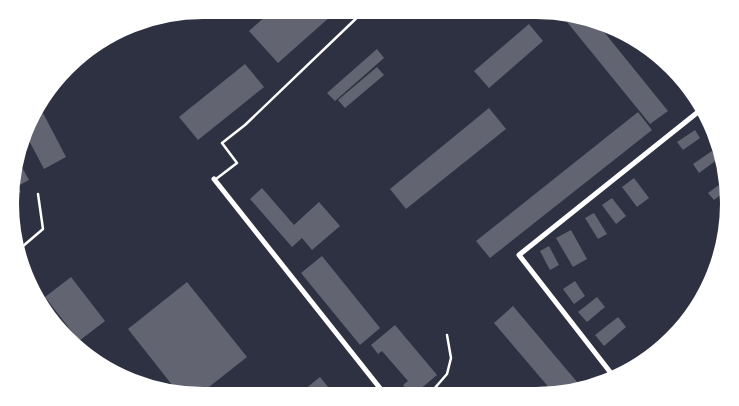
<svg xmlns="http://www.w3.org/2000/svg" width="739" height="406" font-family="Lato,sans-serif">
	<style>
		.building { fill: #626471 }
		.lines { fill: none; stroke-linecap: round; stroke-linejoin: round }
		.service { stroke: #fff; stroke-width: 2.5 }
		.minor { stroke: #fff; stroke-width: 5 }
		.rim { fill: none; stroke: #fff; stroke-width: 6 }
	</style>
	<rect width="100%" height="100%" fill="#2d3142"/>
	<!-- building -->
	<g class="building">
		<path d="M 275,8 L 340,8 L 278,63 L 249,31 Z"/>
		<path d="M 574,16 L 596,22 L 668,111 L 650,124 L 567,22 Z"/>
		<path d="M 529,24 L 543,41 L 489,88 L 474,71 Z"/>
		<path d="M 377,49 L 384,58 L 335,101 L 327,93 Z"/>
		<path d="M 79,54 L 82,60 L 64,70 L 64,69 Z"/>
		<path d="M 245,64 L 264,87 L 198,140 L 179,117 Z"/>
		<path d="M 377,67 L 384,75 L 345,108 L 338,100 Z"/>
		<path d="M 489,108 L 506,129 L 406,209 L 390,189 Z"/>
		<path d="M 638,112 L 652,130 L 490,258 L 476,241 Z"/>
		<path d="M 43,113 L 66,157 L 44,169 L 24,131 L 28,121 Z"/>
		<path d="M 695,130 L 700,138 L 683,150 L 677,142 Z"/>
		<path d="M 712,151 L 718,159 L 699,173 L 693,164 Z"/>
		<path d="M 18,160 L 29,180 L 18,186 L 21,192 L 10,199 L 13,162 Z"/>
		<path d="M 634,178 L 649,198 L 637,207 L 622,187 Z"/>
		<path d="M 727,179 L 727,190 L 714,200 L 708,193 Z"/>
		<path d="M 262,188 L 294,225 L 319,202 L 340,226 L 312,250 L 302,238 L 292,247 L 250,199 Z"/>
		<path d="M 612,198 L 626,216 L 616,224 L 602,205 Z"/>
		<path d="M 594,213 L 607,234 L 598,239 L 585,218 Z"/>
		<path d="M 571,230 L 587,259 L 573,267 L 556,238 Z"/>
		<path d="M 549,246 L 559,265 L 550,270 L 540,251 Z"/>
		<path d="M 322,256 L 380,328 L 360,345 L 301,273 Z"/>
		<path d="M 71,277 L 105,321 L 79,341 L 45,297 Z"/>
		<path d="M 575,281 L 585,296 L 574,304 L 563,289 Z"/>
		<path d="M 187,282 L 247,357 L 195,398 L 180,395 L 128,329 Z"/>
		<path d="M 597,297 L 605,307 L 587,322 L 578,312 Z"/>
		<path d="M 513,306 L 583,389 L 561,397 L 557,397 L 494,323 Z"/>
		<path d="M 618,317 L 626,327 L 604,346 L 595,335 Z"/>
		<path d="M 395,325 L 437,375 L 412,396 L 403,385 L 408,381 L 382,351 L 378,354 L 371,345 Z"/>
		<path d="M 320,377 L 337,398 L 294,398 Z"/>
		<path d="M 445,391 L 450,397 L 438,397 Z"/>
	</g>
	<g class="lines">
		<!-- service -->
		<g class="service">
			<path d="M 216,179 L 237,163 L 222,143 L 245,125 L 367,8"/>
			<path d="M 16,252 L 43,229 L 38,194"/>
			<path d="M 427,397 L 447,374 L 451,358 L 447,335"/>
		</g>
		<!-- minor -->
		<g class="minor">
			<path d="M 658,55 L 706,115"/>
			<path d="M 214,179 L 387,397"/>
			<path d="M 614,377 L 519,255 L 703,108"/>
		</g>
	</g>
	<!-- crop -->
	<path d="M0 0H739V406H0ZM203 16H536A187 187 0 0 1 723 203V203A187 187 0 0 1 536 390H203A187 187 0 0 1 16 203V203A187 187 0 0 1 203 16Z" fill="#fff" fill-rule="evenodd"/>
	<path class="rim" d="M203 16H536A187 187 0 0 1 723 203V203A187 187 0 0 1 536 390H203A187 187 0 0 1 16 203V203A187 187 0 0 1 203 16Z"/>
</svg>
